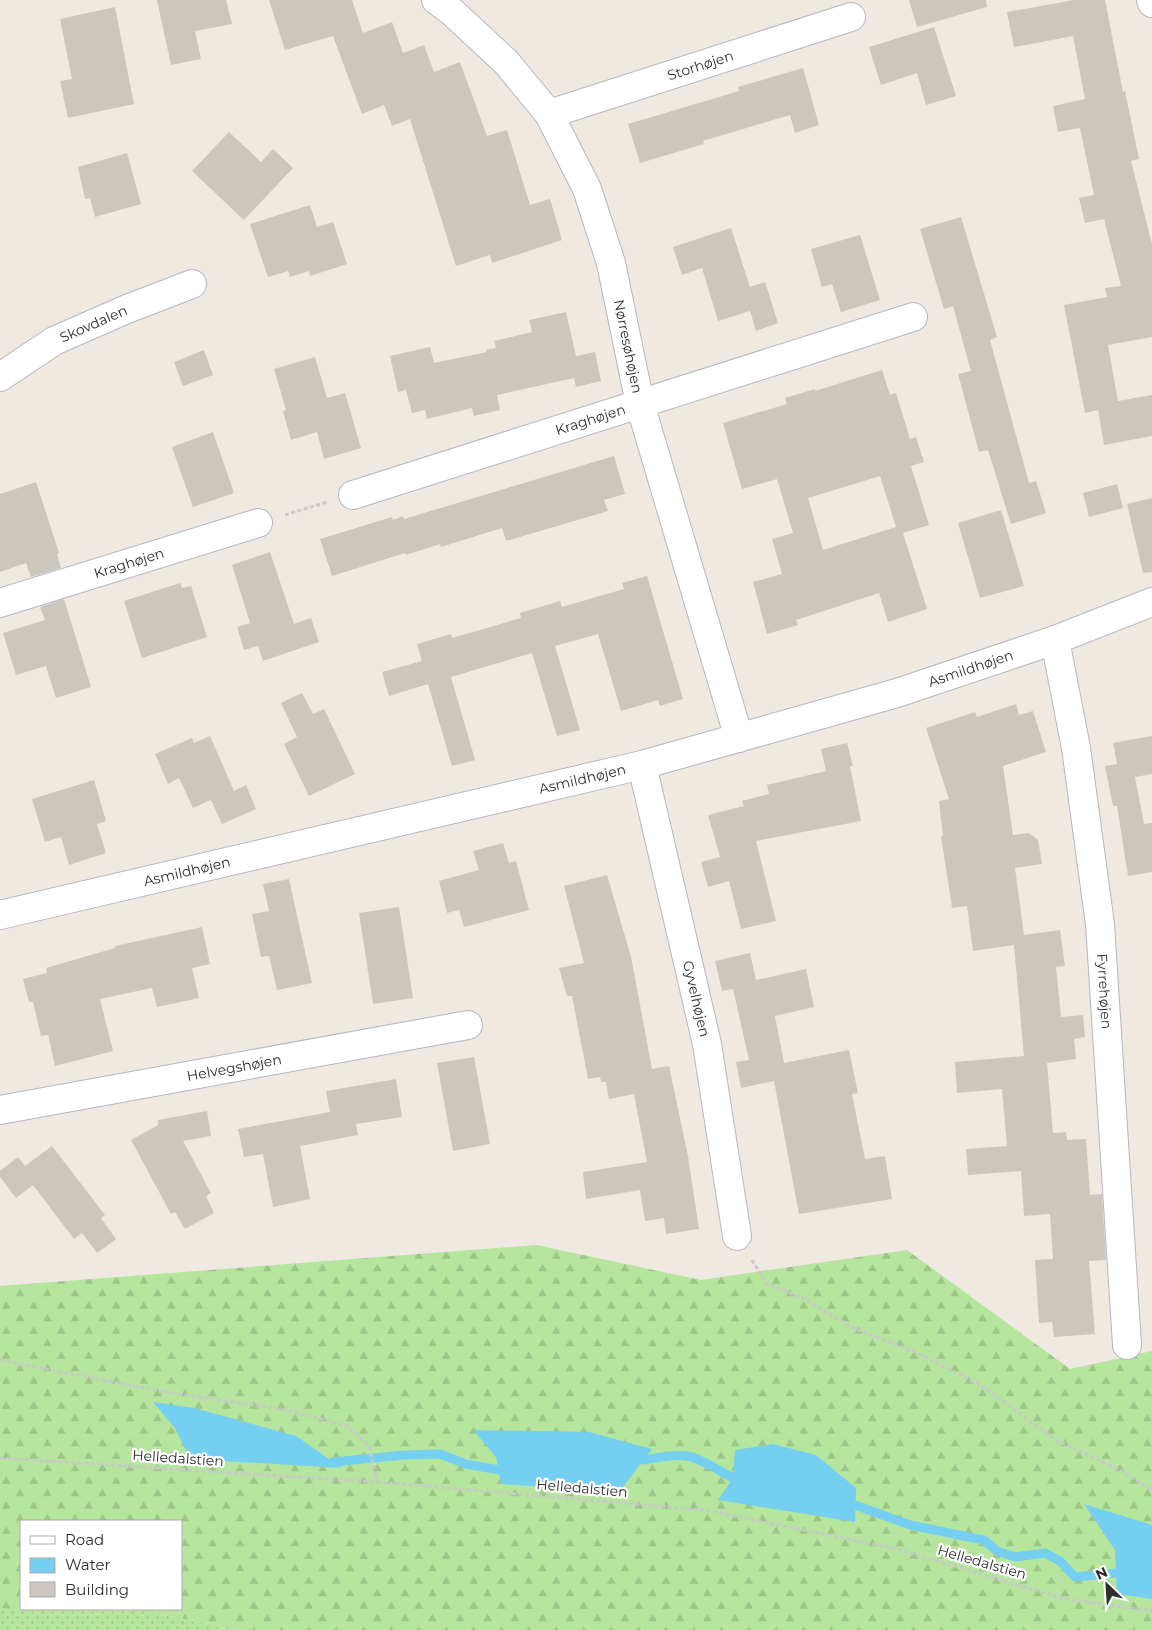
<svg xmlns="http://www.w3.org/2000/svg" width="1152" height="1630" font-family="Montserrat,sans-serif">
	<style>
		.grass { fill: url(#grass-dots) }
		.forest { fill: url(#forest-firs) }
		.water { fill: #75cff0 }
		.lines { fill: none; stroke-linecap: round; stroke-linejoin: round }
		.stream { stroke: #75cff0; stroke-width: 9 }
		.building { fill: #cbc7bf; fill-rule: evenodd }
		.street-casing { stroke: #b4b7c1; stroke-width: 30 }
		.path { stroke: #c9c9c9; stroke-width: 3; stroke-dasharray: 4 2.5; stroke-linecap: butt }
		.street { stroke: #fff; stroke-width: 28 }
		.labels { text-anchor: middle; stroke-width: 4.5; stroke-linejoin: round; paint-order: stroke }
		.street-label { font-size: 14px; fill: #2e2e2e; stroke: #fff }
	</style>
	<defs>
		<pattern id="grass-dots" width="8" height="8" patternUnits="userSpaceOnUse" patternTransform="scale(1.25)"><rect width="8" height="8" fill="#b6e59e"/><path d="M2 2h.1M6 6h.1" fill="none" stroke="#9dc588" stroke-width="1.8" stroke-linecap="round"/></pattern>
		<pattern id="forest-firs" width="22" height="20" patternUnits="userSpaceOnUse" patternTransform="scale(1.25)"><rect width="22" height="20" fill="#b6e59e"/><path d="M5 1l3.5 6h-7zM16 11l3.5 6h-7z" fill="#9dc588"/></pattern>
	</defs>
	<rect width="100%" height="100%" fill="#efe9e1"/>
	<!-- grass -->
	<path class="grass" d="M 0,1608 L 143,1611 L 242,1630 L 0,1630 Z"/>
	<!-- forest -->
	<path class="forest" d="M 536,1245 L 701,1280 L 907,1250 L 1070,1369 L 1152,1351 L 1152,1630 L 242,1630 L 143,1611 L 30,1609 L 181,1609 L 181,1521 L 21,1521 L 21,1609 L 0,1608 L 0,1286 Z"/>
	<!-- water -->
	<g class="water">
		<path d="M 153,1402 L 194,1408 L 296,1436 L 342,1468 L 190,1459 L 175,1428 Z"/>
		<path d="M 473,1430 L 589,1432 L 652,1449 L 619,1492 L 501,1484 L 496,1457 Z"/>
		<path d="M 773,1444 L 816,1455 L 856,1488 L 855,1522 L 718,1500 L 733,1478 L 735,1450 Z"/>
		<path d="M 1084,1504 L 1152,1525 L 1152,1599 L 1117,1594 L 1115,1550 Z"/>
	</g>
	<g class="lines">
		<!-- stream -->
		<g class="stream">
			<path d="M 643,1460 C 656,1458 673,1454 687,1456 C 703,1459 719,1471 733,1478"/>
			<path d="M 333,1462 L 404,1455 L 440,1454 L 466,1464 L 499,1470"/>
			<path d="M 855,1505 L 910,1525 L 984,1540 L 997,1551 L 1015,1557 L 1045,1553 L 1060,1561 L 1075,1577 L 1116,1573"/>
		</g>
	</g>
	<!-- building -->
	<g class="building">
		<path d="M 157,0 L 226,0 L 232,24 L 195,31 L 201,59 L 171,65 Z"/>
		<path d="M 269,0 L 352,0 L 363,33 L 392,22 L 403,53 L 424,45 L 434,72 L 460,62 L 487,136 L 507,130 L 530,205 L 550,199 L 562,240 L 492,263 L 490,255 L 456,266 L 410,119 L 392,126 L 384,105 L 362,114 L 333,36 L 285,50 Z"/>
		<path d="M 909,0 L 986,0 L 987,7 L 917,27 Z"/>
		<path d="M 1074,0 L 1105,0 L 1123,92 L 1125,91 L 1139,159 L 1131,161 L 1152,244 L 1152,337 L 1108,345 L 1118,401 L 1152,395 L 1152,436 L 1104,445 L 1098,410 L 1085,413 L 1064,305 L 1107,297 L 1105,288 L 1121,286 L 1104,219 L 1085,223 L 1079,198 L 1094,195 L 1080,128 L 1058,132 L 1053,106 L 1085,99 L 1073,36 L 1014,47 L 1007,12 Z"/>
		<path d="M 115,7 L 134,104 L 68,118 L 60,81 L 72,79 L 60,19 Z"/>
		<path d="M 934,27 L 956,96 L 926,105 L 917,73 L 881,85 L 869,47 Z"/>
		<path d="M 803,68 L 819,125 L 795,133 L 790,115 L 703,141 L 704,144 L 640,163 L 628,124 L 726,95 L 739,91 L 738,87 Z"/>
		<path d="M 229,132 L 261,162 L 273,149 L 293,168 L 244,220 L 192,171 Z"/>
		<path d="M 127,153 L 141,204 L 95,217 L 90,198 L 85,199 L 78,167 Z"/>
		<path d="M 310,205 L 317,227 L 333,222 L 347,264 L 310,276 L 309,271 L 290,277 L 288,271 L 268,277 L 250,224 Z"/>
		<path d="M 961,217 L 997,337 L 990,340 L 1029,483 L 1036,481 L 1046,513 L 1011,524 L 988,450 L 979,452 L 958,374 L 971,371 L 953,306 L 944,309 L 920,229 Z"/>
		<path d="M 731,228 L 750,287 L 765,282 L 778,323 L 756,331 L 750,311 L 718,321 L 702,268 L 682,275 L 673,247 Z"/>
		<path d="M 860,235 L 880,300 L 841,312 L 832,284 L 822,287 L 811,249 Z"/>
		<path d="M 566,312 L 576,356 L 595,352 L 601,381 L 576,387 L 574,378 L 497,395 L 500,410 L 474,416 L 472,408 L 427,419 L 425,410 L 412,413 L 406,390 L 398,392 L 390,356 L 430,347 L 434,363 L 487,352 L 486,350 L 496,348 L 494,341 L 532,332 L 529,320 Z"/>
		<path d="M 204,350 L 213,375 L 183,386 L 174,362 Z"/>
		<path d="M 315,357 L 327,398 L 345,393 L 361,448 L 324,459 L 317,432 L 291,440 L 283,411 L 286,410 L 274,369 Z"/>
		<path d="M 882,370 L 890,395 L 896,393 L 910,439 L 916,437 L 924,462 L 911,466 L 929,525 L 903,533 L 927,609 L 888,622 L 879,593 L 796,620 L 798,625 L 767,634 L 753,582 L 782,574 L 772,539 L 793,533 L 777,479 L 742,489 L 723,423 L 787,404 L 785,398 L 815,389 L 815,391 ZM 880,476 L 896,527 L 823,550 L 808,498 Z"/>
		<path d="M 213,432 L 234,493 L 193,507 L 172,447 Z"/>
		<path d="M 614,456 L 625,494 L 604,500 L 608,511 L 506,541 L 502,528 L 441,547 L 440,544 L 406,555 L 405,553 L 332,576 L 320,539 L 392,517 L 393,520 L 403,516 L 404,519 Z"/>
		<path d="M 36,482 L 59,553 L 57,554 L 61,568 L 31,577 L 26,563 L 0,572 L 0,494 Z"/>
		<path d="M 1117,484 L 1123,508 L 1089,517 L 1083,493 Z"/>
		<path d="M 1152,498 L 1152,572 L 1143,573 L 1127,504 Z"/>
		<path d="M 1001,510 L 1024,586 L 980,598 L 958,523 Z"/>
		<path d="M 270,552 L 294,624 L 311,618 L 319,642 L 263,661 L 258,646 L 244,650 L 237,627 L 250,623 L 232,565 Z"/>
		<path d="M 647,576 L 683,699 L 660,706 L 658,700 L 621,711 L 598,634 L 555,646 L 580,730 L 557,736 L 532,653 L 451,677 L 475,760 L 452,766 L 428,684 L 389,696 L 382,672 L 422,661 L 417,644 L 451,634 L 452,638 L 521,618 L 520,613 L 560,601 L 562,607 L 624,589 L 622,583 Z"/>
		<path d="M 180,583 L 182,588 L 191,586 L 207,637 L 142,658 L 124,601 Z"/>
		<path d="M 64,599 L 91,687 L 56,698 L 46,666 L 16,675 L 3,633 L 45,620 L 40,607 Z"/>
		<path d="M 302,693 L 313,714 L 324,709 L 355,774 L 309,796 L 284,744 L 297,737 L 281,703 Z"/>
		<path d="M 1016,704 L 1019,715 L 1033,711 L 1046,752 L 1003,766 L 1013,835 L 1029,833 L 1038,840 L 1042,864 L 1015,868 L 1024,935 L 1060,930 L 1065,966 L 1056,967 L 1061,1017 L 1083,1015 L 1085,1037 L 1074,1039 L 1076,1059 L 1047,1063 L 1053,1133 L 1066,1132 L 1067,1140 L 1086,1139 L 1090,1195 L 1102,1194 L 1106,1260 L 1089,1261 L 1095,1334 L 1054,1337 L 1052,1322 L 1039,1323 L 1035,1260 L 1053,1259 L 1050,1214 L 1024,1216 L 1021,1171 L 968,1175 L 966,1149 L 1007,1146 L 1002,1089 L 957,1093 L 955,1062 L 1024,1056 L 1014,945 L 973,951 L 967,906 L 952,908 L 941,836 L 943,836 L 939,801 L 949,799 L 926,728 L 975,712 L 977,717 Z"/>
		<path d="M 210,736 L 234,791 L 246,785 L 256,809 L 222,824 L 211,800 L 193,808 L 179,778 L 168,784 L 155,754 L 192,738 L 194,743 Z"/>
		<path d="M 1152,736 L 1152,774 L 1135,777 L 1144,824 L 1152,823 L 1152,872 L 1128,876 L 1117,806 L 1113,806 L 1105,766 L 1117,764 L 1113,743 Z"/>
		<path d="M 847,743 L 853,766 L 850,766 L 861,821 L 756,841 L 776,921 L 741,929 L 729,881 L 708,887 L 701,862 L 720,857 L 708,815 L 744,806 L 742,801 L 769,794 L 767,785 L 826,771 L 821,749 Z"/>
		<path d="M 94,780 L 106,821 L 97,824 L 106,853 L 69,865 L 61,837 L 45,842 L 32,799 Z"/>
		<path d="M 503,843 L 509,863 L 516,861 L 529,910 L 464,927 L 459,910 L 447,913 L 439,881 L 479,870 L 473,851 Z"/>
		<path d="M 607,875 L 631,957 L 652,1069 L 669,1066 L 688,1156 L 699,1229 L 666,1234 L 664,1218 L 645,1221 L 640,1190 L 586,1199 L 583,1172 L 647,1162 L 634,1094 L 609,1099 L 606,1082 L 601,1082 L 600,1077 L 588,1079 L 572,996 L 567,996 L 559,968 L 584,963 L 564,886 Z"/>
		<path d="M 289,879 L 312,983 L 277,990 L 269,956 L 261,957 L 252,914 L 269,911 L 263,884 Z"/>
		<path d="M 399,907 L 413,998 L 373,1004 L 359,913 Z"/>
		<path d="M 202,927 L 210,964 L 192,968 L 199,998 L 157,1007 L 152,988 L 100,999 L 113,1051 L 55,1066 L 48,1035 L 41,1036 L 33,1002 L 29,1002 L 23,979 L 47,973 L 46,968 L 115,948 L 115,946 Z"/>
		<path d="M 750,953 L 756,980 L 806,969 L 814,1007 L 775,1016 L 784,1063 L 849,1050 L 858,1093 L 852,1094 L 865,1159 L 885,1156 L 892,1199 L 799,1214 L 774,1081 L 741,1088 L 736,1062 L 749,1060 L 733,989 L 722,991 L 715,961 Z"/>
		<path d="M 474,1057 L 490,1144 L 453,1151 L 437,1063 Z"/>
		<path d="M 396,1079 L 402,1117 L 356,1124 L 358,1135 L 300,1146 L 310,1199 L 273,1207 L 263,1154 L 244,1157 L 238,1129 L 330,1112 L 326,1091 Z"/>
		<path d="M 207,1111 L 211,1136 L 183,1141 L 211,1193 L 206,1196 L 214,1213 L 185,1229 L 175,1212 L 171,1214 L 131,1140 L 158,1125 L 158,1120 Z"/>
		<path d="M 52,1146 L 105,1215 L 101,1218 L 116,1239 L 97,1253 L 82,1233 L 74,1239 L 33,1185 L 16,1198 L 0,1177 L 0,1171 L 18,1157 L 25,1166 Z"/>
	</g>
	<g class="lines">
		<!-- street casing -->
		<g class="street-casing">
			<g id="street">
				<path id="s1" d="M 436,0 L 451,11 L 506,62 L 549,114 L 587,189 L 611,263 L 640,404 L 739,738"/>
				<path d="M 1151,0 L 1152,3"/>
				<path id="s2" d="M 549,114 L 851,17"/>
				<path id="s3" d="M 0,377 L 54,341 L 127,309 L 192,284"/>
				<path id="s4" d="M 353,495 L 913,317"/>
				<path id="s5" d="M 0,603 L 258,523"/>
				<path id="s6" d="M 1055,640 L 1076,748 L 1100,924 L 1127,1345"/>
				<path id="s7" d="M 642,765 L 707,1044 L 737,1236"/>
				<path id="s8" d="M 0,915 L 642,765 L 897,693 L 1055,640 L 1152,602"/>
				<path id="s9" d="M 0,1110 L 468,1025"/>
			</g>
		</g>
		<!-- path -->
		<g class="path">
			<path d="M 285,515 L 327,502"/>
			<path d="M 752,1260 L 766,1283 L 805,1299 L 851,1327 L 915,1352 L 982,1386 L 1056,1440 L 1118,1469 L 1152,1490"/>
			<path d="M 0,1360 L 154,1390 L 287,1410 L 347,1426 L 369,1446 L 377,1482"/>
			<path d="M 0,1458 L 377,1482 L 705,1510 L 897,1549 L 1065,1599 L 1152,1611"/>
		</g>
		<!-- street -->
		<use href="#street" class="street"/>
	</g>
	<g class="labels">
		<!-- street labels -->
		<g class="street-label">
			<text dy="5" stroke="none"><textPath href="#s2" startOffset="159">Storhøjen</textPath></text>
			<text dy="5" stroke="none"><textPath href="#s3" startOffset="108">Skovdalen</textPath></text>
			<text dy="5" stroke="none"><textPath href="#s1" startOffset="408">Nørresøhøjen</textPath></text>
			<text dy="5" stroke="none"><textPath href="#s4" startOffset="249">Kraghøjen</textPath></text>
			<text dy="5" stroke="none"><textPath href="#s5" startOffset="135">Kraghøjen</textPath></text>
			<text dy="5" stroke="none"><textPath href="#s8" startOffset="1002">Asmildhøjen</textPath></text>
			<text dy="5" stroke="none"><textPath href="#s8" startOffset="598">Asmildhøjen</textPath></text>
			<text dy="5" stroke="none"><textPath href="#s8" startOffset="192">Asmildhøjen</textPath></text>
			<text dy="5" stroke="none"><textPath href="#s6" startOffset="355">Fyrrehøjen</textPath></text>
			<text dy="5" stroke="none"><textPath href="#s7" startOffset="240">Gyvelhøjen</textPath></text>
			<text dy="5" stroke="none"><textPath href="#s9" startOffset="238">Helvegshøjen</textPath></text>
			<text transform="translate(178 1458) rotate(4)" y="5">Helledalstien</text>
			<text transform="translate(582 1488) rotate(5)" y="5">Helledalstien</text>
			<text transform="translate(982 1562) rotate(16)" y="5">Helledalstien</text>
		</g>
	</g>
	<!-- legend -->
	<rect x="20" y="1520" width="162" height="90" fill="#ffffff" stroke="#ababab"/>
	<rect x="30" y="1536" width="25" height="8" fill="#ffffff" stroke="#ababab"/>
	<text x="65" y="1545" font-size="15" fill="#2e2e2e">Road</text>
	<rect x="30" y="1558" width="25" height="15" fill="#75cff0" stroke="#ababab"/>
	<text x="65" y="1570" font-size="15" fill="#2e2e2e">Water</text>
	<rect x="30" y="1582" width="25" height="15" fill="#cbc7bf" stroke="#ababab"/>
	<text x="65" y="1595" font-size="15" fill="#2e2e2e">Building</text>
	<!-- north arrow -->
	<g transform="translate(1107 1585) rotate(335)" stroke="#ffffff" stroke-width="4" paint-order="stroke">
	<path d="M0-4L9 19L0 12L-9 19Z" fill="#2e2e2e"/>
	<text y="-8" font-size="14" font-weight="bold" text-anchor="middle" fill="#2e2e2e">N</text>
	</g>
</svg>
